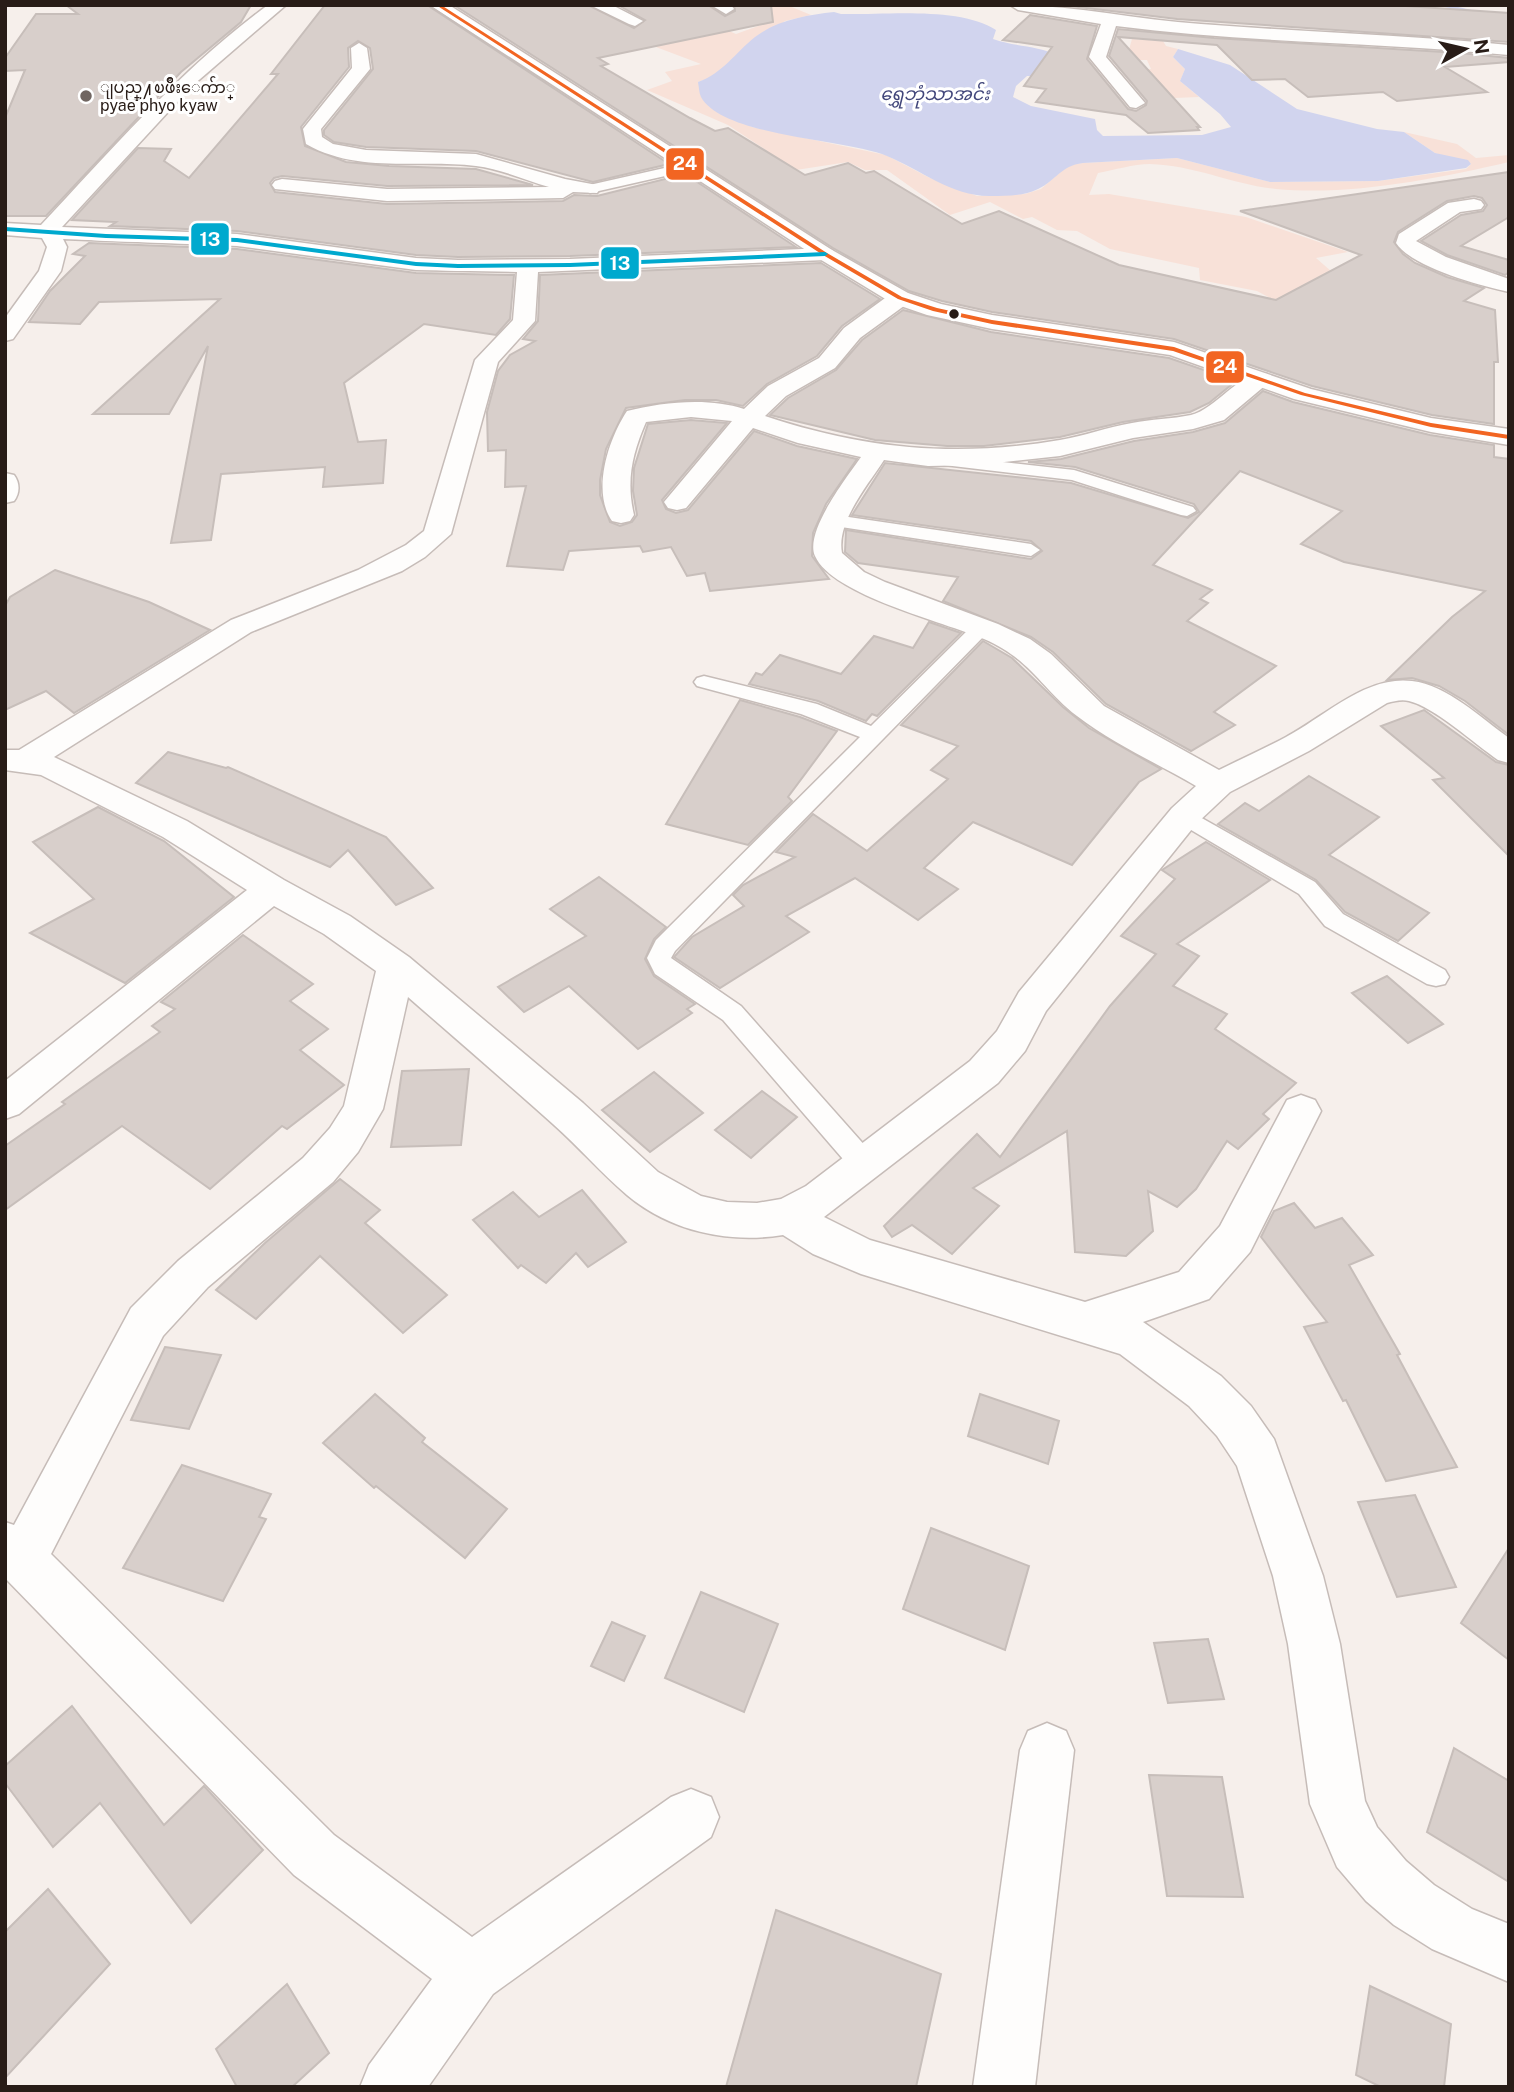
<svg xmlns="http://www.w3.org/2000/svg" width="1514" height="2092" font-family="'Public Sans','Noto Sans Myanmar',sans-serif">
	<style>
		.green { fill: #f8e1d8 }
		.water { fill: #d1d4ee }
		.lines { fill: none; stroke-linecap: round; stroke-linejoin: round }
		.stream { fill: #d1d4ee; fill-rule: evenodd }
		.building { fill: #d8cfcb; stroke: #c7beba; stroke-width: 2 }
		.lane-casing { stroke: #c6bcb8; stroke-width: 3 }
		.street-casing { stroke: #c6bcb8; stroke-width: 3 }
		.primary-casing { stroke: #c6bcb8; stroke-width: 3 }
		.lane { fill: #fefdfc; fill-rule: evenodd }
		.street { fill: #fefdfc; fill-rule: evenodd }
		.primary { fill: #fefdfc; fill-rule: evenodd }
		.bus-1-casing { stroke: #fff; stroke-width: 6 }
		.bus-2-casing { stroke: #fff; stroke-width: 6 }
		.bus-1 { fill: #f26522; fill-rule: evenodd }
		.bus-2 { fill: #00a9ce; fill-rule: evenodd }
		.poi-dot { fill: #706661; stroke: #fff; stroke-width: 2.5 }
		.bus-dot { fill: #281c17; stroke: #fff; stroke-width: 2.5 }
		.labels { text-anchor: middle; stroke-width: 6; stroke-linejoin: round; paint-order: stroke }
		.far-poi-label { font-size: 16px; fill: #281c17; stroke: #fff; text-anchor: start }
		.far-water-label { font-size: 18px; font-style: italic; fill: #42477b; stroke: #fff }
		.line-badge { stroke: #fff; stroke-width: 2.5 }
		.badge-label { font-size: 19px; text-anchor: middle; font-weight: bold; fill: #fff }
	</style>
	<rect width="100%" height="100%" fill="#f6efeb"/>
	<!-- green -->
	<g class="green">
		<path d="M 767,5 L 787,5 L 811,15 L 785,21 L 712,77 L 698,82 L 725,115 L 752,127 L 886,155 L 928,177 L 977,196 L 1025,194 L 1041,189 L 1068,165 L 1083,163 L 1177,158 L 1270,182 L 1378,181 L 1466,169 L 1471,164 L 1435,153 L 1404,132 L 1457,144 L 1476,158 L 1509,155 L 1509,162 C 1436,179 1350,196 1276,189 C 1234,185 1194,165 1150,164 C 1133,164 1115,170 1098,173 L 1089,195 L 1109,194 L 1246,217 L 1348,252 L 1316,258 L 1339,278 L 1287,307 L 1257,291 L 1200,280 L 1199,268 L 1110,249 L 1077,231 L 1057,230 L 1032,217 L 1023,219 L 990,202 L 950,215 L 887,170 L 865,170 L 848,162 L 796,170 L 728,125 L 647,90 L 672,81 L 665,72 L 701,64 L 640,41 L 701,19 L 736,34 L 761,25 Z"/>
		<path d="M 1132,39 L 1163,41 L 1166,46 L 1178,49 L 1173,57 L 1185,69 L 1180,81 L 1199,97 L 1174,98 L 1142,70 L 1151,69 L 1147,60 L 1134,60 L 1128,53 Z"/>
	</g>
	<!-- water -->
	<path class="water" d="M 834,12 L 841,14 C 883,15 960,6 996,30 L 993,39 C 1015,47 1038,45 1059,56 L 1047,76 L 1027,76 L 1016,86 L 1013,97 L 1031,106 L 1095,119 L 1097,130 L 1103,136 L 1202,135 L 1231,127 L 1220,114 L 1180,81 L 1185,69 L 1173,57 L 1178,49 L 1230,65 L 1297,109 L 1377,129 L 1404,132 L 1435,153 L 1468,160 L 1471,164 L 1466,168 L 1378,181 L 1270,182 L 1177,158 L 1083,163 C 1060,166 1057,180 1038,189 C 1024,196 1007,196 991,196 C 953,197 921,170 887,156 C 847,139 723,137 701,97 C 699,93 699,87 698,82 C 723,73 735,53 755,37 C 777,20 807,15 834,12 Z"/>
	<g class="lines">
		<!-- stream -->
		<path class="stream" d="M 1435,5 L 1449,5 L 1490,14 L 1487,16 Z"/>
	</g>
	<!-- building -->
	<g class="building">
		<path d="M 66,5 L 251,5 L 241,22 L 181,72 L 46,216 L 5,216 L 5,118 L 25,70 L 5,71 L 5,58 L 36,14 L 78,14 Z"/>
		<path d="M 325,5 L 427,5 L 669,164 L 593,182 L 476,151 L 366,147 L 334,142 L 324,135 L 324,130 L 373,69 L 370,48 L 358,41 L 348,48 L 349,67 L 301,127 L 305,146 L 346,162 L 389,166 L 476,169 L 533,185 L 387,186 L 282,176 L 274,178 L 270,183 L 275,192 L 387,204 L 563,201 L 574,195 L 597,196 L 685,174 L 796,247 L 570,256 L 458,257 L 416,255 L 237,231 L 110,226 L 116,222 L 72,220 L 138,148 L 171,149 L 164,161 L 189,178 L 278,74 L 271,74 Z"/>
		<path d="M 454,5 L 588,5 L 634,28 L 645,20 L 618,5 L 708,5 L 725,16 L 735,11 L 734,5 L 771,5 L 773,22 L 598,58 L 608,64 L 601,66 L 690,118 L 715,131 L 728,128 L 805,175 L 848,163 L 866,173 L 874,171 L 962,224 L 999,211 L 1119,265 L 1276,300 L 1361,255 L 1240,211 L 1509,172 L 1509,217 L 1461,246 L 1509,260 L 1509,272 L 1505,275 L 1447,255 L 1421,241 L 1461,215 L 1483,211 L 1487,205 L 1482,198 L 1474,196 L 1447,201 L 1398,232 L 1394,242 L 1403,254 L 1415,263 L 1447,277 L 1484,288 L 1464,301 L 1495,310 L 1498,362 L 1494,362 L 1494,424 L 1432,415 L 1312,386 L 1174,339 L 992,312 L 942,301 L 909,291 L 833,248 Z"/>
		<path d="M 1062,5 L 1391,5 L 1509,13 L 1509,42 L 1177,19 Z"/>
		<path d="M 1030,15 L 1097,26 L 1087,59 L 1128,109 L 1136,111 L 1146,105 L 1147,101 L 1109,56 L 1118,29 L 1214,38 L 1460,53 L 1509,58 L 1509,62 L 1445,67 L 1487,92 L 1397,101 L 1383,92 L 1308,97 L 1285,79 L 1252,80 L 1217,45 L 1118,37 L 1200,127 L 1197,127 L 1199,130 L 1148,133 L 1126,115 L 1036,102 L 1046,89 L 1024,86 L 1052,47 L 1003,40 Z"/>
		<path d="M 89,243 L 237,249 L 416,273 L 514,275 L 510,319 L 496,335 L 424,324 L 344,383 L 358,442 L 386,440 L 383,483 L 323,487 L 325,467 L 221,474 L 211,540 L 171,543 L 208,346 L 169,414 L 93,414 L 220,299 L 99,302 L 80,324 L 29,322 L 50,291 L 85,256 L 73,254 Z"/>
		<path d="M 821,263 L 880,299 L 842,326 L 817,356 L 767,384 L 743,406 L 716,400 L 685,400 L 626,408 L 606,449 L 600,480 L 600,495 L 610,522 L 620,526 L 632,522 L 637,515 L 633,491 L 634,468 L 648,424 L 691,420 L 727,423 L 662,500 L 666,509 L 676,513 L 688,510 L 754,431 L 797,446 L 857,459 L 826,504 L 813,533 L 812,556 L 829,579 L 710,591 L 705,573 L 687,576 L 671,547 L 643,552 L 640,546 L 569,551 L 563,570 L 507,566 L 526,486 L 505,487 L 506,450 L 488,451 L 487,412 L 498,371 L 510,355 L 535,341 L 523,339 L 538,321 L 540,275 Z"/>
		<path d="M 903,310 L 991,332 L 1169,358 L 1236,381 L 1209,403 L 1190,412 L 1123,422 L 1060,437 L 984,446 L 947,446 L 875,440 L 770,415 L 788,398 L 836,370 L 862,340 Z"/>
		<path d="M 1263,391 L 1293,402 L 1430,435 L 1494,445 L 1494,457 L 1509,459 L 1509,735 L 1465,701 L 1439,686 L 1412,678 L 1387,680 L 1452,617 L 1485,591 L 1344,562 L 1301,544 L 1342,511 L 1240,471 L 1153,565 L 1212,590 L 1200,599 L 1208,603 L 1187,621 L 1276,666 L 1214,712 L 1235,725 L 1191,751 L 1106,704 L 1053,652 L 1031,637 L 943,601 L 958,577 L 858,563 L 845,552 L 846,530 L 1031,559 L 1042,551 L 1031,541 L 852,515 L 885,463 L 1071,483 L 1188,518 L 1199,512 L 1194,504 L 1075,467 L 1028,462 L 1061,459 L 1134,441 L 1193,432 L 1225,423 Z"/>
		<path d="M 55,570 L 149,602 L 210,630 L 74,713 L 46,691 L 5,710 L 5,606 L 10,597 Z"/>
		<path d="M 929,622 L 961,633 L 877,716 L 872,714 L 866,721 L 818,701 L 749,684 L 756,673 L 762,675 L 780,655 L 841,674 L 874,636 L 913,648 Z"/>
		<path d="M 983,641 L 1012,658 L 1063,707 L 1089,728 L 1161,769 L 1139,782 L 1072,865 L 973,822 L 924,868 L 958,889 L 918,920 L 855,878 L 786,916 L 809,932 L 720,988 L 674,957 L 692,937 L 744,906 L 733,895 L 743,885 L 795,857 L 776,852 L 813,814 L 867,851 L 948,779 L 931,770 L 958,746 L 901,725 Z"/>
		<path d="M 740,700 L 800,717 L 837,731 L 788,797 L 792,801 L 748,845 L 666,824 Z"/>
		<path d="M 1424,710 L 1496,762 L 1509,765 L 1509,856 L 1433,780 L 1444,778 L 1381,726 Z"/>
		<path d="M 168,752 L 226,768 L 228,767 L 386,837 L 433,888 L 396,905 L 348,850 L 330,867 L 136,783 Z"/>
		<path d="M 1309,776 L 1379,817 L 1329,855 L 1429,913 L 1398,941 L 1345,912 L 1316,880 L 1218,824 L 1245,803 L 1259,811 Z"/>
		<path d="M 98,807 L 164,841 L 234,897 L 125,983 L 30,933 L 94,899 L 33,842 Z"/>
		<path d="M 1206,842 L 1270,880 L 1177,944 L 1199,956 L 1173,986 L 1227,1014 L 1215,1029 L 1296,1083 L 1263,1114 L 1269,1119 L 1238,1149 L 1227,1141 L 1196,1189 L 1177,1207 L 1148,1191 L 1153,1231 L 1126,1256 L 1075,1252 L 1067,1131 L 973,1188 L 999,1206 L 952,1254 L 912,1225 L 892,1237 L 884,1226 L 977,1134 L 1000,1157 L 1110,1006 L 1156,954 L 1121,936 L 1175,879 L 1162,870 Z"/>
		<path d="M 599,877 L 666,927 L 654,939 L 645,959 L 654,976 L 695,1004 L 687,1009 L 692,1013 L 638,1049 L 569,986 L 524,1012 L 498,987 L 586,936 L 550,909 Z"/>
		<path d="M 243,935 L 313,984 L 290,1001 L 328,1029 L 300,1050 L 344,1085 L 287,1129 L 282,1126 L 210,1189 L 122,1126 L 5,1210 L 5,1146 L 65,1104 L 62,1102 L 160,1032 L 152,1026 L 175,1009 L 161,1002 Z"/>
		<path d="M 1387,976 L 1443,1024 L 1408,1043 L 1352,993 Z"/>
		<path d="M 469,1069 L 461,1145 L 391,1147 L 402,1071 Z"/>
		<path d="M 654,1072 L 703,1113 L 650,1152 L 602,1110 Z"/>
		<path d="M 762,1091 L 797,1117 L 751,1158 L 715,1130 Z"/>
		<path d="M 340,1179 L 380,1210 L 365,1223 L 447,1295 L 403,1333 L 320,1256 L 256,1319 L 216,1290 L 265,1243 Z"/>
		<path d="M 582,1190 L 626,1242 L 588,1267 L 576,1253 L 546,1283 L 521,1265 L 518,1268 L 473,1220 L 513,1192 L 539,1217 Z"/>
		<path d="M 1294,1203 L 1315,1228 L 1342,1218 L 1373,1255 L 1349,1265 L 1400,1354 L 1397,1355 L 1457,1467 L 1386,1481 L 1346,1400 L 1343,1401 L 1304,1327 L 1327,1322 L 1261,1237 L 1274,1211 Z"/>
		<path d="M 165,1347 L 221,1355 L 189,1429 L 131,1420 Z"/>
		<path d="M 375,1394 L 425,1438 L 422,1442 L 507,1509 L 465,1558 L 376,1486 L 374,1488 L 323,1443 Z"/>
		<path d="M 980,1394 L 1059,1421 L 1048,1464 L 968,1436 Z"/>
		<path d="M 182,1465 L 271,1494 L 259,1517 L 266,1519 L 223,1601 L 123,1568 Z"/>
		<path d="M 1415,1495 L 1456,1587 L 1397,1597 L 1358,1502 Z"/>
		<path d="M 931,1528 L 1029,1566 L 1005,1650 L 903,1609 Z"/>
		<path d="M 1509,1548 L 1509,1660 L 1461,1623 Z"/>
		<path d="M 701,1592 L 778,1624 L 744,1712 L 665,1678 Z"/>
		<path d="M 612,1622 L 645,1636 L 624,1681 L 591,1666 Z"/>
		<path d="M 1208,1639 L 1224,1699 L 1168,1703 L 1154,1643 Z"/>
		<path d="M 72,1706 L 164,1825 L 204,1786 L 263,1850 L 191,1923 L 100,1803 L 53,1847 L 5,1783 L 5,1766 Z"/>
		<path d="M 1454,1748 L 1509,1781 L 1509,1882 L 1427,1832 Z"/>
		<path d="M 1149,1775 L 1222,1777 L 1243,1897 L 1167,1896 Z"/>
		<path d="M 48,1889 L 110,1964 L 5,2078 L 5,1932 Z"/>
		<path d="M 776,1910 L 941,1974 L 916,2087 L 726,2087 Z"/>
		<path d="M 287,1984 L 329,2053 L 292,2087 L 237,2087 L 216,2049 Z"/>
		<path d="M 1370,1986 L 1451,2024 L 1444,2087 L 1381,2087 L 1356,2075 Z"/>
	</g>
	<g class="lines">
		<!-- lane casing -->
		<g class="lane-casing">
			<g id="lane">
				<path d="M 691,162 L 696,163 L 696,169 L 590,193 L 583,189 L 585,186 Z"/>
				<path d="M 950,456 L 1074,470 L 1193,507 L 1196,511 L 1187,516 L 1181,515 L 1072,480 L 944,465 L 941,461 L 944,457 Z"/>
				<path d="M 835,515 L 1031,544 L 1040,550 L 1031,556 L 828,525 L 826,521 Z"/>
				<path d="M 982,621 L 989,623 L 992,627 L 989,631 L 675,951 L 671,958 L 741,1006 L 875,1157 L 879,1165 L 875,1173 L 865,1176 L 855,1173 L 723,1020 L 655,974 L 647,958 L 656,940 L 860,737 L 801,714 L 697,686 L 694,682 L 697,678 L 704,676 L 817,704 L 871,726 L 975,623 Z"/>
				<path d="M 1184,808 L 1315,882 L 1343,914 L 1445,970 L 1449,977 L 1445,984 L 1436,986 L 1427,984 L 1325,926 L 1299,894 L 1176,821 L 1173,816 L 1176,811 Z"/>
			</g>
		</g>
		<!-- street casing -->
		<g class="street-casing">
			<g id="street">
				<path d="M 268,5 L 286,5 L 192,86 L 62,227 L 237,234 L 416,258 L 458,260 L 570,259 L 825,248 L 832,250 L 836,254 L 832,258 L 825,260 L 538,272 L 535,321 L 498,362 L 451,534 L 425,557 L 402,571 L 251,632 L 54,757 L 187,821 L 284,880 L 350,916 L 409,957 L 583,1103 L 658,1172 L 701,1196 L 727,1202 L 757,1203 L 781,1199 L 806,1186 L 970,1061 L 997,1031 L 1019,992 L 1172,808 L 1196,786 C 1157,763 1113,744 1077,716 C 1040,687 1032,660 984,639 C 944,622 832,595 815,556 C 804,532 847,477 861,457 L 798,443 L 753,428 L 686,508 L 677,510 L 668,508 L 664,502 L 732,421 L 691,417 L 646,422 C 632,454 626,481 634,515 L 630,521 L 621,523 L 612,521 C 591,491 609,438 627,411 C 662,402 709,397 744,409 L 768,386 L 819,358 L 844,328 L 892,293 L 908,293 L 911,298 L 908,303 L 860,338 L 835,368 L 786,396 L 765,416 C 864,449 956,458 1060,440 C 1084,436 1108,427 1132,423 C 1151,419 1172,419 1191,415 C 1218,408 1242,368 1267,374 L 1271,379 L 1267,384 L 1224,420 L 1193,429 L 1133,438 L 1060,456 L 977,465 L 928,466 L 884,460 C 868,485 836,522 842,553 L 864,572 L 885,582 L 998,624 L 1030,639 L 1051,654 L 1104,706 L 1219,770 C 1241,759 1264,749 1286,737 C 1324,717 1366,675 1412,681 C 1447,685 1481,718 1509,738 L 1509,763 L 1498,760 C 1475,744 1434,707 1409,701 C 1402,699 1394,701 1387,703 L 1309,751 L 1230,792 L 1196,824 L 1046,1011 L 1025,1051 L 998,1083 L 824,1217 L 870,1240 L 1085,1302 L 1179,1272 L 1220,1226 L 1287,1100 L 1301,1095 L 1315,1100 L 1321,1111 L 1250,1252 L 1209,1299 L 1143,1322 L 1221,1376 L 1251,1406 L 1274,1439 L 1323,1576 L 1340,1644 L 1365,1801 L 1377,1827 L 1406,1861 L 1434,1885 L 1472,1909 L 1509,1924 L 1509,1982 L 1432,1949 L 1394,1925 L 1366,1901 L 1337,1867 L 1310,1804 L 1288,1644 L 1273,1576 L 1237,1466 L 1217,1436 L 1189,1406 L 1120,1354 L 861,1274 L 813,1254 L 783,1235 C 728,1244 670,1231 627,1195 C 601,1173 578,1146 553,1124 C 505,1081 456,1039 408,997 L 383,1109 L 358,1152 L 333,1182 L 208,1287 L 163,1336 L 51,1554 L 334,1835 L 472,1937 L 671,1797 L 691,1789 L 711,1797 L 719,1817 L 711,1837 L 493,1994 L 428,2087 L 360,2087 L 369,2065 L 432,1979 L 294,1875 L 5,1578 L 5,1522 L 14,1525 L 131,1308 L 178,1261 L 303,1158 L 330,1128 L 344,1106 L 376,971 L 324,934 L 274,906 L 19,1114 L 5,1119 L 5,1081 L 247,890 L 163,837 L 41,775 L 5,770 L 5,750 L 19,750 L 231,620 L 358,570 L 406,545 L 424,531 L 475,360 L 513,320 L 517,272 L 416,270 L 237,246 L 63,239 L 67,247 L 61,271 L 13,339 L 5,341 L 5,318 L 39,271 L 47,247 L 42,238 L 5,235 L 5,223 L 41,225 C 113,148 182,68 268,5 Z"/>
				<path d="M 590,5 L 612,5 L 643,21 L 635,26 L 629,24 Z"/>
				<path d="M 711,5 L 731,5 L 734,9 L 726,14 Z"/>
				<path d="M 1010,5 C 1074,5 1137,20 1201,24 C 1303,32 1406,35 1509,45 L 1509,55 C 1378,42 1246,43 1116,26 L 1106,57 L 1145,103 L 1136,108 L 1130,107 L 1089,57 L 1101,24 L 1018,10 Z"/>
				<path d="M 359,43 L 367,48 L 370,69 L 321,129 L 322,137 L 333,144 L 366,150 L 476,154 L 565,179 L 597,185 L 600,189 L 597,193 L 573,192 L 563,198 L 387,201 L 275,189 L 272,185 L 275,181 L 282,179 L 387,189 L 549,187 C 525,180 501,169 476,166 C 420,159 358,174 306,144 L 303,129 L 352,68 L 351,48 Z"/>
				<path d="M 1474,199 L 1481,201 L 1484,205 L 1481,209 L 1460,212 L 1416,241 L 1446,257 L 1509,279 L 1509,292 C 1479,285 1413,268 1396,243 L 1399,234 L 1448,203 Z"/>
				<path d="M 5,473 L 14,475 C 20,483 20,493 14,501 L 5,503 Z"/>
				<path d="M 1047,1723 L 1066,1731 L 1074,1750 L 1035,2087 L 973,2087 L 1020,1750 L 1028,1731 Z"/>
			</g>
		</g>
		<!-- primary casing -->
		<g class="primary-casing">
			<path id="primary" d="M 430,5 L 449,5 L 832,250 L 908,293 L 941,304 L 992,315 L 1174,342 L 1311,389 L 1431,418 L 1509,429 L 1509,445 L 1431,432 L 1294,399 L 1170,355 L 992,329 L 927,315 L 892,303 L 818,258 Z"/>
		</g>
		<!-- lane -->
		<use href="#lane" class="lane"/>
		<!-- street -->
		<use href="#street" class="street"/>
		<!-- primary -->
		<use href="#primary" class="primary"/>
		<!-- bus-1 casing -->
		<g class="bus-1-casing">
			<path id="bus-1" d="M 436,5 L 441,5 L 827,253 L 902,297 L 937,308 L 992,320 L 1174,347 L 1305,393 L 1431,423 L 1509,435 L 1509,439 L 1431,427 L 1301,395 L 1173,351 L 992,324 L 933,311 L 898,299 L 823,255 Z"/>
		</g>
		<!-- bus-2 casing -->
		<g class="bus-2-casing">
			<path id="bus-2" d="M 5,227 L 106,234 L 237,238 L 416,262 L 458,264 L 570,263 L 825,252 L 828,254 L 825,256 L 570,267 L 458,268 L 416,266 L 237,242 L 106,238 L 5,231 Z"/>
		</g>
		<!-- bus-1 -->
		<use href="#bus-1" class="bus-1"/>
		<!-- bus-2 -->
		<use href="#bus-2" class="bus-2"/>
	</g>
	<!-- markers -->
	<circle class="poi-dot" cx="86" cy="96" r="7"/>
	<circle class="bus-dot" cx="954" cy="314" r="6"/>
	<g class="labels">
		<!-- far-poi labels -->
		<g class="far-poi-label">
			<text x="100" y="93">ျပည္႔ၿဖိဳးေက်ာ္<tspan x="100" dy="18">pyae phyo kyaw</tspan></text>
		</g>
		<!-- far-water labels -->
		<g class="far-water-label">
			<text x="935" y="100">ရွှေဘုံသာအင်း</text>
		</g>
	</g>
	<g class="line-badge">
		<rect x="665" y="147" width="40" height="34" rx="7" fill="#f26522"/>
		<rect x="190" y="222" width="40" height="34" rx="7" fill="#00a9ce"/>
		<rect x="600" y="246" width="40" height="34" rx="7" fill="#00a9ce"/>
		<rect x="1205" y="350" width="40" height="34" rx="7" fill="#f26522"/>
	</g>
	<g class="badge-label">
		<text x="685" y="170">24</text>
		<text x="210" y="246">13</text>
		<text x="620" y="270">13</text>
		<text x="1225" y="373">24</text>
	</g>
	<!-- border -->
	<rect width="1514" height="2092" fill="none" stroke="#281c17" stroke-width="14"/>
	<!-- north arrow -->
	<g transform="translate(1465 49) rotate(82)" stroke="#ffffff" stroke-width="5" paint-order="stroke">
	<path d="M0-5L12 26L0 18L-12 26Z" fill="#281c17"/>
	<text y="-10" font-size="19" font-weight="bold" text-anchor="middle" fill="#281c17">N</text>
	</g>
</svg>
